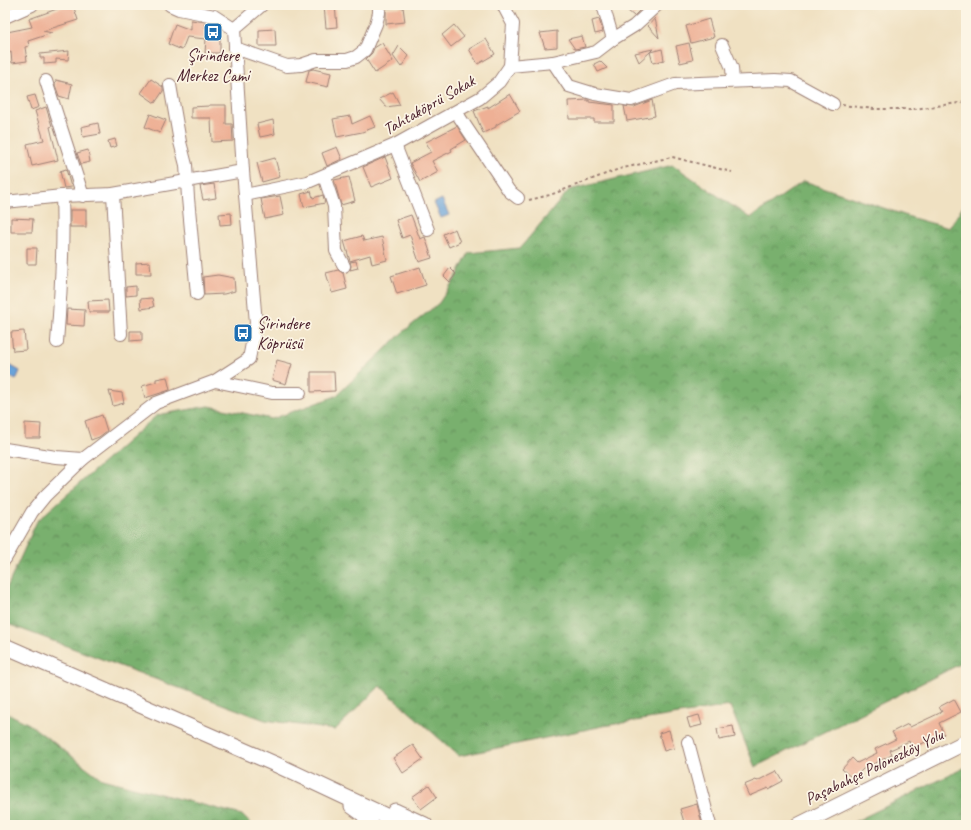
<svg xmlns="http://www.w3.org/2000/svg" width="971" height="830" viewBox="0 0 971 830" font-family="Caveat,sans-serif">
	<defs>
		<pattern id="forest-crowns" width="20" height="18" patternUnits="userSpaceOnUse"><rect width="20" height="18" fill="#79b06e"/><path d="M2 6a3 3 0 1 1 6 0M12 15a3 3 0 1 1 6 0" fill="none" stroke="#658f5b"/></pattern>
	</defs>
	<rect width="100%" height="100%" fill="#fcf5e5"/>
	<filter id="ink" filterUnits="userSpaceOnUse"><feTurbulence type="fractalNoise" baseFrequency=".025" numOctaves="2"/><feDisplacementMap in="SourceGraphic" scale="8" xChannelSelector="R" yChannelSelector="G"/><feConvolveMatrix kernelMatrix="1 2 1 2 8 2 1 2 1" color-interpolation-filters="sRGB"/></filter>
	<filter id="wash" filterUnits="userSpaceOnUse"><feTurbulence type="fractalNoise" baseFrequency=".012" numOctaves="4" result="noise"/><feDisplacementMap in="SourceGraphic" scale="16" xChannelSelector="R" yChannelSelector="G"/><feGaussianBlur stdDeviation="0.9" result="paint"/><feColorMatrix in="noise" values="0 0 0 0 0 0 0 0 0 0 0 0 0 0 0 0 0 1.4 0 .05"/><feComposite in="paint" operator="in"/></filter>
	<g filter="url(#wash)">
		<rect width="100%" height="100%" fill="#f0e1c2"/>
		<g fill="url(#forest-crowns)" stroke="#62684c">
			<polygon points="673,165 750,218 804,181 913,218 949,228 966,202 966,661 755,767 730,706 603,726 459,756 380,686 335,730 265,720 5,623 5,592 37,521 157,415 209,406 272,419 336,396 403,332 439,303 458,274 469,253 520,248 569,190"/>
			<polygon points="5,712 29,724 102,779 242,815 252,825 5,825"/>
			<polygon points="966,767 966,825 848,825"/>
		</g>
		<g fill="#69a3d9" stroke="#5a6182">
			<polygon points="442,199 449,215 441,218 434,203"/>
			<polygon points="6,363 20,371 16,380 5,374"/>
		</g>
		<g id="blocks">
			<g fill="#eeb095">
				<polygon points="68,5 73,5 78,20 43,31 52,33 28,41 29,46 25,47 27,61 12,63 11,52 5,54 5,39 9,38 7,32 32,27 29,19"/>
				<polygon points="324,5 335,5 337,27 326,28"/>
				<polygon points="632,5 636,5 641,9 634,16 628,11"/>
				<polygon points="403,7 405,22 386,24 386,8"/>
				<polygon points="655,18 659,38 648,26"/>
				<polygon points="599,19 603,32 595,34 592,21"/>
				<polygon points="709,19 714,37 691,43 686,26"/>
				<polygon points="191,20 206,22 205,28 220,29 220,53 205,53 206,39 187,37 182,50 168,44 175,24 191,30"/>
				<polygon points="454,25 464,37 451,47 442,35"/>
				<polygon points="275,29 276,46 259,46 259,30"/>
				<polygon points="557,31 557,47 545,48 540,33"/>
				<polygon points="582,36 585,47 575,49 568,39"/>
				<polygon points="486,39 495,54 478,64 469,49"/>
				<polygon points="382,43 393,61 375,73 366,59 372,53 374,48"/>
				<polygon points="689,43 693,60 680,63 676,46"/>
				<polygon points="399,46 409,56 401,67 393,56"/>
				<polygon points="653,49 650,52 662,49 664,60 653,63 650,52 639,62 635,53"/>
				<polygon points="69,51 68,60 56,59 56,63 44,64 44,58 40,58 40,54"/>
				<polygon points="600,61 607,68 598,72 594,64"/>
				<polygon points="313,69 331,73 328,87 306,82 309,70"/>
				<polygon points="151,79 163,87 163,91 155,103 141,93"/>
				<polygon points="56,80 72,84 69,99 59,96 55,85"/>
				<polygon points="393,92 400,105 386,107 379,99"/>
				<polygon points="510,94 520,111 496,125 496,127 483,133 474,111 488,106 488,108"/>
				<polygon points="35,95 39,107 31,110 27,97"/>
				<polygon points="589,100 589,102 614,105 614,122 594,122 594,119 569,119 568,101"/>
				<polygon points="652,100 655,116 627,121 624,106 634,107"/>
				<polygon points="209,105 226,105 226,124 232,124 233,141 212,142 211,118 191,118 191,107 209,106"/>
				<polygon points="46,107 52,126 50,127 58,160 32,166 27,144 44,140 35,111"/>
				<polygon points="150,114 166,120 160,133 145,127"/>
				<polygon points="350,116 352,124 370,116 375,127 362,132 337,137 333,119"/>
				<polygon points="273,120 275,134 260,137 257,124"/>
				<polygon points="98,123 100,134 83,137 81,127"/>
				<polygon points="457,126 466,140 451,149 452,151 432,161 438,172 420,182 410,163 431,152 426,142"/>
				<polygon points="115,139 117,146 110,148 108,141"/>
				<polygon points="337,147 342,159 327,166 322,153"/>
				<polygon points="88,150 90,162 81,164 77,153"/>
				<polygon points="385,157 393,178 371,187 363,167"/>
				<polygon points="275,158 280,177 262,182 257,163"/>
				<polygon points="66,169 71,187 64,188 60,171"/>
				<polygon points="349,177 355,201 341,205 334,180"/>
				<polygon points="214,184 216,198 203,200 200,186"/>
				<polygon points="311,191 313,198 323,195 325,203 304,207 301,194"/>
				<polygon points="280,196 284,215 265,219 261,199"/>
				<rect x="70" y="210" width="16" height="17"/>
				<polygon points="231,213 232,224 220,225 219,214"/>
				<polygon points="411,215 420,239 425,237 432,258 419,262 410,235 402,238 396,220"/>
				<polygon points="11,218 33,219 32,232 11,232"/>
				<polygon points="455,229 460,242 449,247 443,234"/>
				<polygon points="362,236 364,241 382,237 387,260 372,264 370,255 350,261 344,241"/>
				<polygon points="27,248 37,248 36,264 27,264"/>
				<polygon points="356,261 358,268 350,270 351,266 350,262"/>
				<polygon points="150,262 151,274 136,274 136,263"/>
				<polygon points="420,267 426,285 397,294 391,276"/>
				<polygon points="450,268 456,274 450,282 444,276"/>
				<polygon points="338,270 343,273 347,289 332,293 326,273"/>
				<polygon points="218,275 234,278 235,291 224,294 204,295 203,277"/>
				<polygon points="136,286 136,295 126,296 126,287"/>
				<polygon points="152,298 154,307 141,309 140,299"/>
				<polygon points="108,300 109,312 89,312 88,301"/>
				<polygon points="67,309 85,310 84,326 66,325"/>
				<polygon points="24,331 26,350 13,351 11,332"/>
				<polygon points="130,331 142,331 142,340 130,341"/>
				<polygon points="277,360 292,364 286,384 272,380"/>
				<polygon points="311,372 334,372 335,391 311,392"/>
				<polygon points="167,377 170,390 145,398 142,386 156,382 156,379"/>
				<polygon points="109,391 122,393 124,403 113,406"/>
				<polygon points="102,415 107,431 99,437 91,440 85,421"/>
				<polygon points="25,423 41,424 40,438 25,438"/>
				<polygon points="954,699 961,712 939,723 944,734 932,740 931,739 912,749 909,741 899,746 890,750 892,755 863,769 853,779 842,769 852,758 857,763 877,753 875,749 896,739 892,732 908,724 910,727 942,712 939,707"/>
				<polygon points="699,715 702,725 690,728 687,718"/>
				<polygon points="733,726 735,737 719,740 717,729"/>
				<polygon points="669,730 674,748 664,751 659,733"/>
				<polygon points="413,745 423,759 403,773 393,758"/>
				<polygon points="777,771 783,781 768,789 768,788 749,796 744,785 756,780 757,781"/>
				<polygon points="429,785 437,797 421,809 412,797"/>
				<polygon points="697,804 702,824 685,825 680,809"/>
			</g>
		</g>
	</g>
	<g filter="url(#ink)">
		<use href="#blocks" fill-opacity="0" stroke="#9d8076" stroke-width="1"/>
		<g fill="none" stroke-linecap="round" stroke-linejoin="round">
			<g stroke="#9d8076" stroke-width="14">
				<g id="minor">
					<polyline points="170,5 179,9 214,16 234,29"/>
					<polyline points="503,5 513,24 510,66"/>
					<polyline points="603,5 613,39"/>
					<polyline points="5,17 32,5"/>
					<polyline points="234,29 262,5"/>
					<polyline points="722,45 732,68 733,81"/>
					<polyline points="235,48 287,66 301,65 316,60 347,60 356,57 365,50 376,24 379,13 379,5"/>
					<polyline points="553,62 569,86 595,94 631,100 675,84 775,80 791,81 833,104"/>
					<polyline points="46,81 83,196"/>
					<polyline points="170,85 180,142 186,165 188,198 197,294"/>
					<polyline points="456,112 509,191 518,198"/>
					<polyline points="395,145 428,230"/>
					<polyline points="324,176 334,206 336,251 344,266"/>
					<polyline points="113,194 121,334"/>
					<polyline points="245,195 308,182 395,145 480,98 499,82 510,66 553,62 596,52 613,39 634,26 657,5"/>
					<polyline points="5,202 62,196 113,194 243,171"/>
					<path d="M57,342C61,293 64,245 62,196"/>
					<polyline points="215,381 272,393 300,393"/>
					<polyline points="5,449 56,457 83,459"/>
					<polyline points="5,559 32,512 45,496 83,459 156,403 215,381 249,359 256,323 243,171 234,29"/>
					<polyline points="688,742 710,825"/>
				</g>
			</g>
			<g stroke="#9d8076" stroke-width="17">
				<g id="major">
					<polyline points="5,646 275,764 405,825"/>
					<polyline points="352,806 363,814 372,825"/>
					<polyline points="395,811 425,825"/>
					<polyline points="799,825 966,742"/>
				</g>
			</g>
			<g stroke="#9d8076" stroke-width="2" stroke-dasharray="3 3" stroke-linecap="butt">
				<polyline points="965,102 966,90"/>
				<polyline points="842,105 874,109 914,109 966,102"/>
				<polyline points="529,200 550,195 619,169 672,157 732,172"/>
			</g>
			<use href="#minor" stroke="#fff" stroke-width="12"/>
			<use href="#major" stroke="#fff" stroke-width="15"/>
		</g>
	</g>
	<defs>
		<g id="bus-square" transform="scale(1)"><rect x="-9" y="-9" width="18" height="18" rx="4" fill="#1f6fb2" stroke="#fcf5e5"/><path d="M-5-6H5V4H4V6H2V4H-2V6H-4V4H-5ZM-3.5-4V0h7V-4ZM-3.5 1.2v1.5H-2V1.2ZM2 1.2v1.5H3.5V1.2Z" fill="#fff"/></g>
	</defs>
	<g fill-rule="evenodd">
		<use href="#bus-square" x="213" y="32"/>
		<use href="#bus-square" x="243" y="333"/>
	</g>
	<g text-anchor="middle" dominant-baseline="central" stroke-width="3.5" stroke-linejoin="round" paint-order="stroke">
		<g font-size="17" fill="#4a1f2b" stroke="#fcf5e5">
			<text x="213" y="55">Şirindere<tspan x="213" dy="20">Merkez Cami</tspan></text>
			<text x="257" y="323" text-anchor="start">Şirindere<tspan x="257" dy="20">Köprüsü</tspan></text>
		</g>
		<g font-size="17" fill="#4a1f2b" stroke="#fcf5e5">
			<text transform="translate(429 105) rotate(-30)">Tahtaköprü Sokak</text>
			<text transform="translate(874 767) rotate(-26)">Paşabahçe Polonezköy Yolu</text>
		</g>
	</g>
	<rect width="971" height="830" fill="none" stroke="#fcf5e5" stroke-width="20"/>
</svg>
